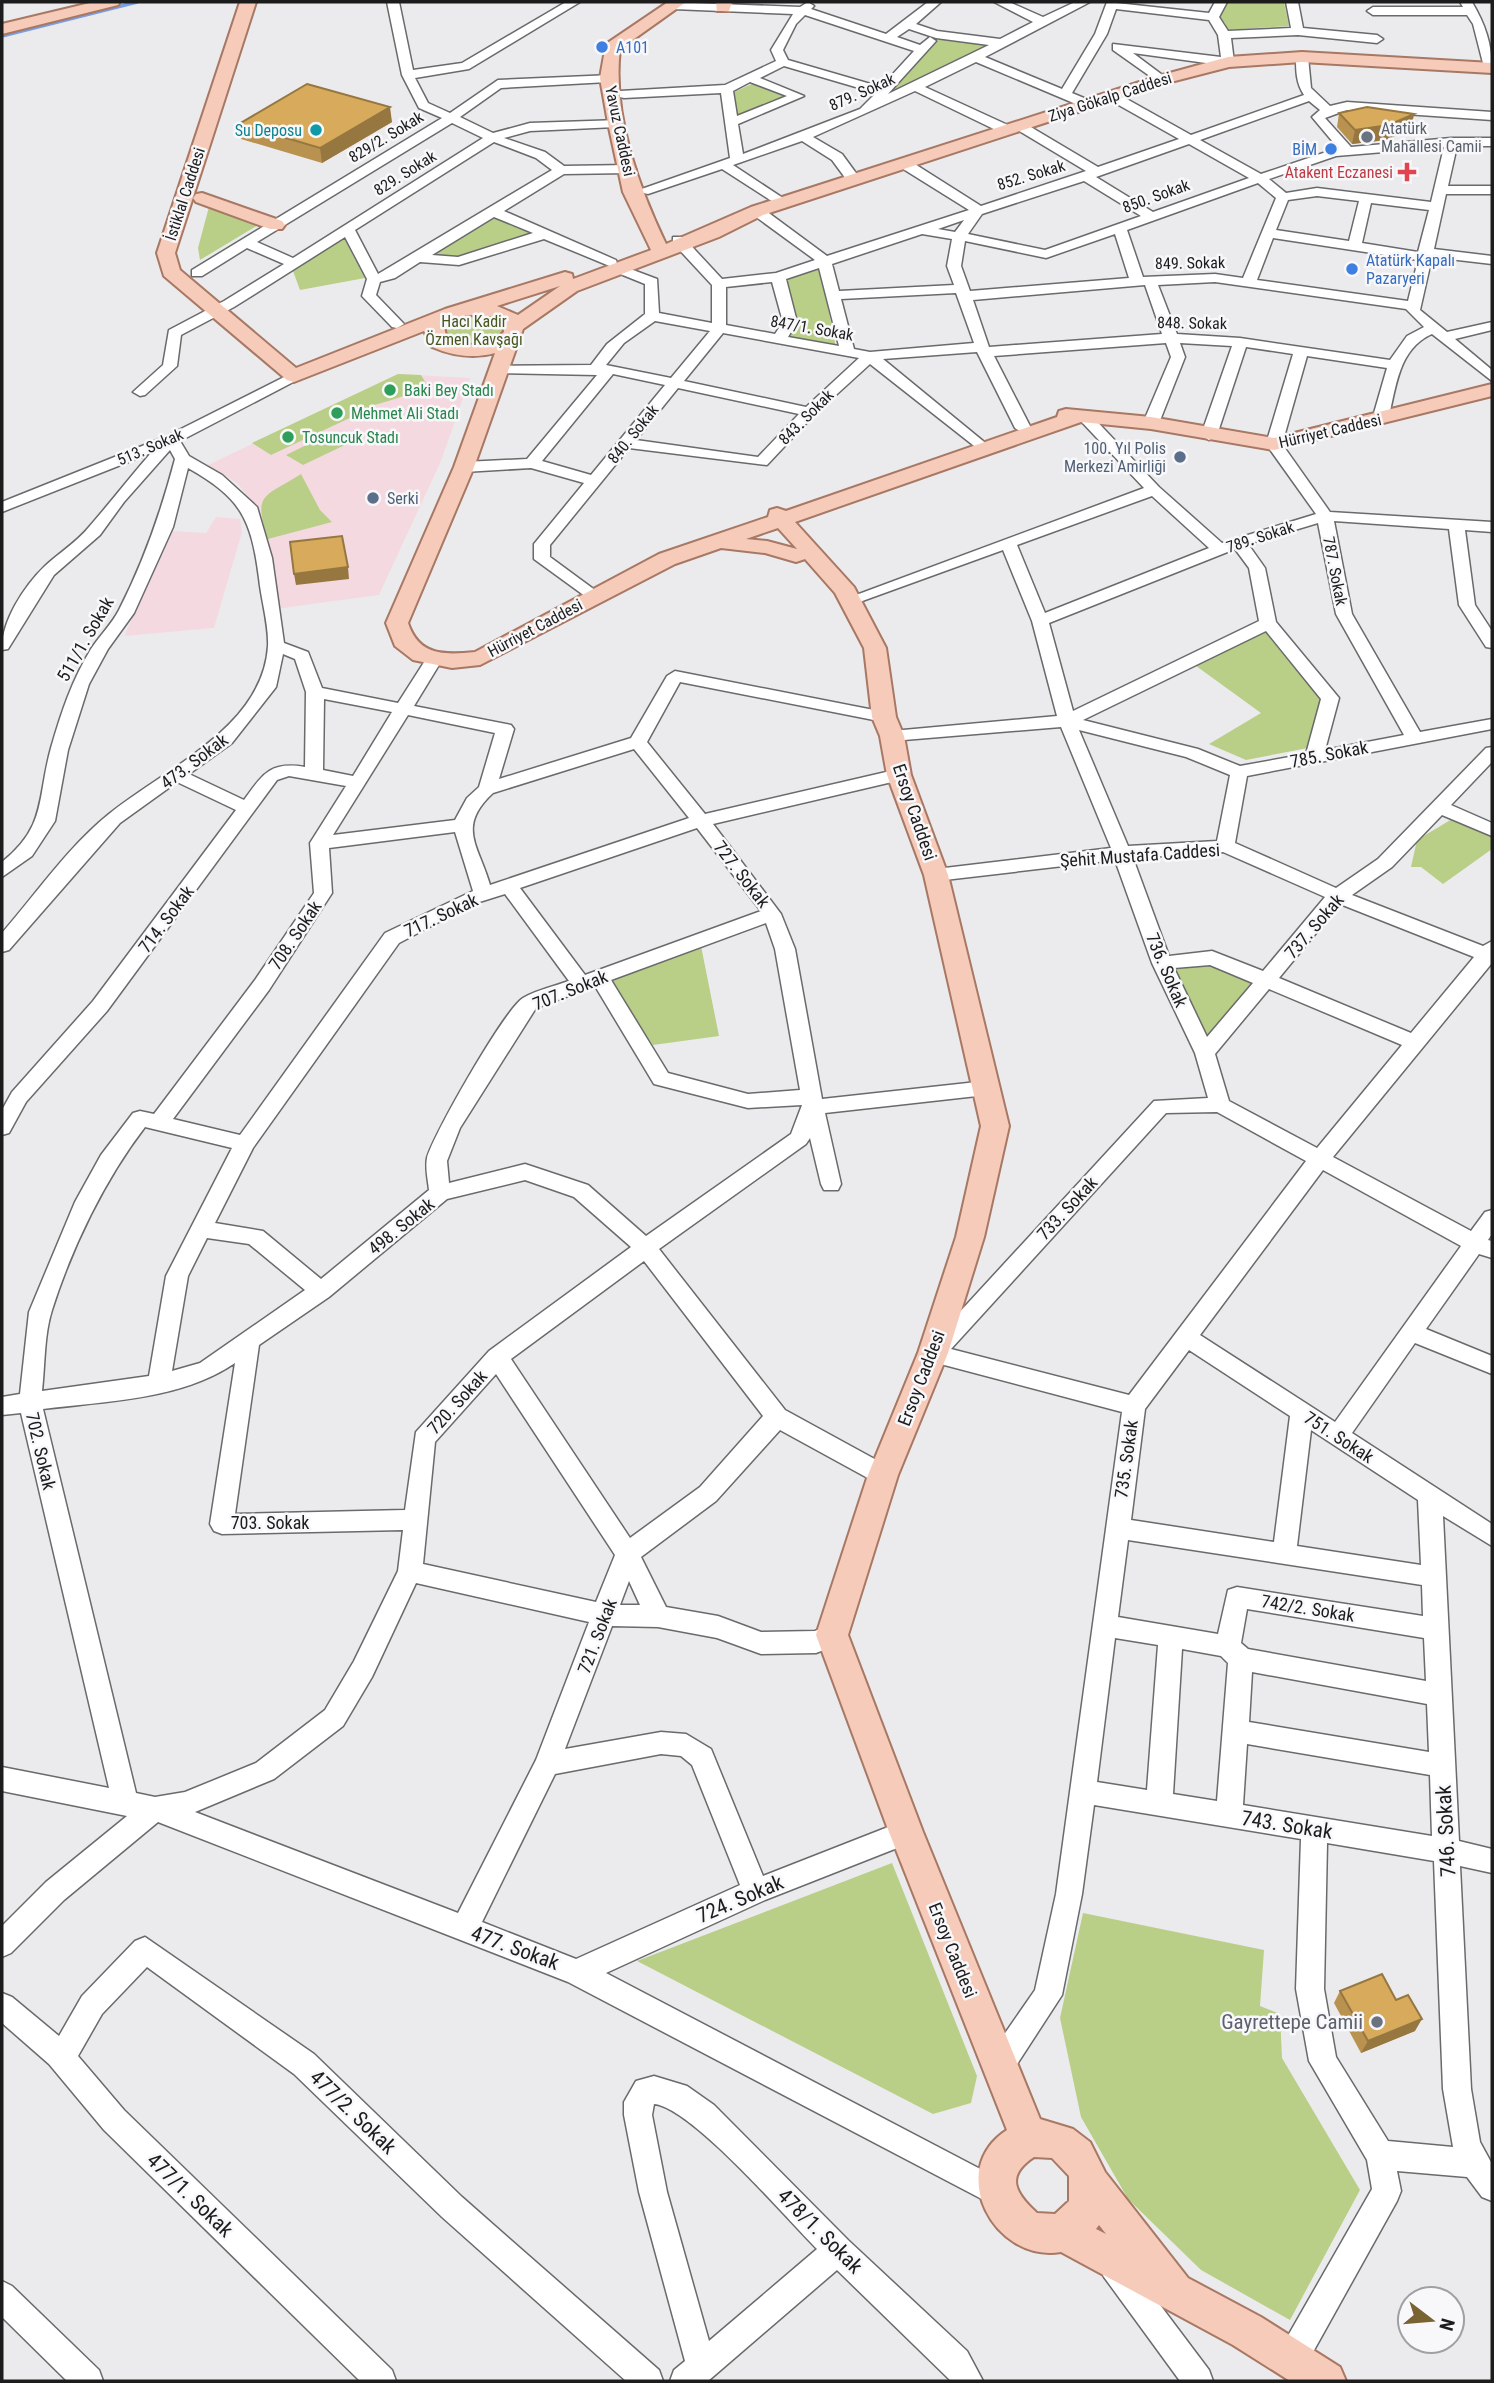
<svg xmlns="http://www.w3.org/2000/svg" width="1494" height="2383" viewBox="0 0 1494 2383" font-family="'Roboto Condensed',sans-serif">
	<rect width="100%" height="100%" fill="#ebebed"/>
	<g fill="#f4dae0">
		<polygon points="398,374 470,378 441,461 379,595 275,609 271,560 258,509 237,483 208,465"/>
		<polygon points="216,517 240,519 242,532 214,628 124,636 173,531 206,533"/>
	</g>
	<g fill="#b9cf87">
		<polygon points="1228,2 1284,2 1289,26 1227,30 1225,23 1216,17 1220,5"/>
		<polygon points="939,39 991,46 879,100 883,91"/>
		<polygon points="754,83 790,97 738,116 732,93"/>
		<polygon points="210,203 263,222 200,260 198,248"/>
		<polygon points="493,211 545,234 475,257 418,258"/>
		<polygon points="344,238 365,278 300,290 293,271"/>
		<polygon points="820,266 836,348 783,338 783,277"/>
		<polygon points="468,309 512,320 499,345 448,348 437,322"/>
		<path d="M398,374L421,375L430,390C409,392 391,402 369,406L371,408L271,455L252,443Z"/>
		<polygon points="331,433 347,444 303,465 286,455"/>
		<path d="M301,474L320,510L332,522L268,539C253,493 263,498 301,474Z"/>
		<polygon points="1267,626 1325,696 1313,747 1246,760 1209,744 1261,713 1192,663"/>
		<polygon points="1457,816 1492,833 1492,849 1443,884 1421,867 1411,867 1417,840"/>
		<polygon points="701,946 719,1036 653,1045 608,980"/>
		<polygon points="1212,962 1261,981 1207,1043 1168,965"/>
		<polygon points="892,1863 977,2076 971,2103 933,2114 637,1961"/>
		<polygon points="1083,1913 1264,1950 1260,2006 1280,2014 1282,2058 1360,2190 1290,2320 1201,2270 1128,2199 1081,2117 1060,2018"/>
	</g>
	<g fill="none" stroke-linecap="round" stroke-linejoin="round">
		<polyline stroke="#789fe3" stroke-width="3.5" points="2,36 137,2"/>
		<g stroke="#696a6c" stroke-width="3">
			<g id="minor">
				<path d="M387,2H399L413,70L462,63L566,2H580L469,69L415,78L428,103L450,113L498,80L612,75L614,78L608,82L501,88L460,117L493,133L530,123L620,120L622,123L616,127L530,131L504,138L545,152L564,166L629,165L636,169L629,173L564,174L504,211L616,260L617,264L657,279L659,313L712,323V285L673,243V237H683L722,279L776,273L815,260L752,214V208H762L827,256L969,210L900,167V161H910L981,206L1086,171L1016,129V123H1024L1098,167L1179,139L1108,99V93H1116L1191,135L1304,95C1296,83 1296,71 1296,57L1302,53L1308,57L1311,88L1330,106L1347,102L1492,112V120L1347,110L1325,118L1351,147L1451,138H1492V146H1457L1448,186H1492V194H1446L1434,249L1492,256V264L1432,257L1420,310L1447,332L1492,322V330L1455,339L1492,370V381L1432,334C1398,349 1396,388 1388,420L1380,425L1372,420L1387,368L1307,356L1282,444L1330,512L1492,522V532L1465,530L1475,605L1492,631V648L1486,647L1459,605L1449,529L1334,521L1352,614L1420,732L1492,719V729L1247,776L1235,843L1336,888L1378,859L1486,748L1492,747V762L1451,805L1492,823V836L1442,815L1392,867L1352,895L1483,946L1492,941V963L1333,1157L1471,1231L1485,1212L1492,1210V1234L1488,1240L1492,1241V1258L1479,1254L1426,1329L1492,1356V1374L1415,1343L1352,1433L1492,1524V1546L1443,1516L1459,1841L1492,1849V1873L1460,1866L1471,2089L1480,2142L1492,2164V2201L1482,2197L1467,2177L1397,2171L1401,2191L1397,2201L1303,2370L1292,2374L1281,2370L1277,2359L1281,2348L1372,2189L1367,2160L1309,2061L1296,1989L1301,1839L1094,1805L1082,1894L1062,1995L1010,2075L1000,2079L990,2075L986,2065L990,2055L1035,1990L1056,1894L1122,1412L933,1362L925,1359L922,1353L1154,1101L1208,1098L1195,1053L1152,963L1115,860L936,881L927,875L936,869L1111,848L1061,727L892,741L883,736L892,731L1057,716L1032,621L1003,550L854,604H842L840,601L1144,488L1078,418L1076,415L1083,411L1088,412L1159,487L1222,543L1316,514L1266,444L1293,354L1246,347L1217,435L1209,440L1201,435L1232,346L1180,343L1185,357L1159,423L1151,428L1143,423L1171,357L1166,343L994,356L1031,428L1023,433L1015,428L977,352L883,359L983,441L986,444L978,449L870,364L814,415L767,465L629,448L550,545V557L603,596L595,601L589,599L534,559V544L584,483L531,468L464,472L456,467L464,462L527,459L597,375L498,373L491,369L493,366L591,365L607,344L645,314V284L613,271L612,267L544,239L459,265L420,262L395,278L380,282L376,295L404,324L397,328L392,327L362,296L367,279L345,237L234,307L181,335L177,366L145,395L140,396L133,392L163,365L169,330L224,301L284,264L247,248L202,276H192V270L442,118L419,108L402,75ZM1309,101L1320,110L1312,117L1338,148L1261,174L1200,140ZM452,123L483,138L293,258L257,242ZM494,142L536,158L552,170L378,274L355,230ZM1189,144L1249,178L1153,212L1096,177ZM1444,147L1431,202L1317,188L1286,193L1269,179L1336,156ZM1084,181L1141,216L1045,250L968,234L982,214ZM1258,183L1276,198L1243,278L1215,274L1143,277L1127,230ZM1317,196L1359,201L1349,241L1276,230L1288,200ZM1371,203L1429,210L1418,252L1362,243ZM494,217L533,233L458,257L432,255ZM964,220L955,232L938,229ZM922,234L952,239L947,266L954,285L839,291L832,264ZM1115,234L1129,278L970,291L961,266L965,241L1046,258ZM1273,238L1418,260L1408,301L1257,280ZM819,268L839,346L788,337L797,322L786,279ZM772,282L783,322L775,334L726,325V287ZM1215,282L1406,309L1424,327L1407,336L1390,360L1240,338L1177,334L1158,285ZM1145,285L1162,334L989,347L973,300ZM956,293L974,343L870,352L854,349L841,299ZM655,321L710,331L671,378L606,365L624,343ZM723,333L859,358L806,407L684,381ZM613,374L665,385L591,475L542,461ZM678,388L799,414L758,457L636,440ZM1152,496L1209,548L1045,613L1017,545ZM1318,523L1336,614L1404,735L1325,750L1339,698L1276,622L1265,568L1248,544ZM1235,549L1249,568L1259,621L1073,711L1049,623ZM1266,631L1321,699L1306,754L1240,766L1198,749L1083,720ZM1079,730L1186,757L1230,775L1217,841L1128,846ZM1223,852L1325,897L1263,971L1212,951L1169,956L1133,858ZM1340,904L1474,957L1411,1033L1279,978ZM1210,965L1253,983L1207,1037L1174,968ZM1269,989L1402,1045L1317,1148L1229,1101L1215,1054ZM1217,1112L1306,1161L1129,1395L951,1349L1166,1113ZM1323,1170L1461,1246L1335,1422L1200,1335ZM1189,1350L1290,1416L1274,1542L1131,1520L1145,1409ZM1311,1430L1418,1500L1421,1565L1297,1546ZM1128,1540L1422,1585L1423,1616L1237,1587L1228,1590L1218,1634L1118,1617ZM1247,1609L1424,1638L1426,1681L1248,1649L1241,1643ZM1115,1638L1158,1645L1147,1790L1097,1782ZM1182,1649L1221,1656L1228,1663L1217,1801L1173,1794ZM1252,1672L1427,1704L1429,1752L1249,1722ZM1247,1744L1430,1775L1432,1836L1243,1805ZM1327,1843L1434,1861L1443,2089L1453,2147L1388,2141L1336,2057L1324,1989Z"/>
				<path d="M669,2L800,7L808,2L814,6L811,9L886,34L928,2H941L916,24L937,31L1000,39L1033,22L994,2H1009L1043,17L1075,2H1090L985,57L1062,89L1095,34L1107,2L1209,13L1215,2H1227L1219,17L1228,31L1291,28L1286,2H1298L1303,28L1377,35L1383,39L1377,43L1298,35L1231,38L1234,62L1228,66L1133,53L1165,77V83L1161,84L1113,50V44L1221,57L1218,35L1209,20L1116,9L1107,34L1072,93L1091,101V107H1083L976,62L925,87L1012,127V133H1002L915,91L813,137L842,154L861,180L859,183H849L832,160L802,141L733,165L786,200L788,203L781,207L722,169L648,194L636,191L730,158L721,93L624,98L620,97V91L725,85L776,61L771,50L793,14L673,9L667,5ZM805,15L914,51L881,87L788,60L783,50L796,24ZM909,29L936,38L989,45L888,94L936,41L930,37L920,45L897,37ZM784,66L876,93L860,109L743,154L738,124L804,96L760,78ZM750,82L787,96L737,116L733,91Z"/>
				<path d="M1460,2H1472C1485,24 1492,44 1492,70L1484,67L1473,24L1467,15H1373L1367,11L1373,7H1463Z"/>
				<path d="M294,372L301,376L299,379L180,441L189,456L222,475L257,507L272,558L284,643L308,652L322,688L398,703L428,656H440L442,660L414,706L511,725L514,729L499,779L631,738L667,676L675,671L884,712L893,717L884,722L680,682L647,742L705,814L899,769L905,771L908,775L905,779L713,824L781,914L795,949L822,1099L986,1081L993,1083L996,1088L993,1093L986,1095L825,1113L841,1184L838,1190H824L821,1184L810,1138L806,1144L659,1249L785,1410L891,1468L895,1475L891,1482L883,1485L875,1482L780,1430L716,1501L641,1557L666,1607L718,1616L761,1632L815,1631L832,1624L841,1627L844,1635L841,1643L816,1653L761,1654L717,1638L658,1627L612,1626L565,1749L661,1732L686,1734L711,1749L763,1876L906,1820L915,1823L919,1832L915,1841L765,1900L606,1973L1007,2183L1011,2193L1007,2203L997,2207L568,1982L158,1822L64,1900L11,1953L2,1957V1926L46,1882L127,1816L2,1791V1767L109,1788L21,1413L2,1415V1397L20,1394L29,1312L75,1202L101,1155L133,1113L140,1111L154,1114L255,980L314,893L310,843L346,786L289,776L277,780L107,1011L26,1102L9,1133L2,1135V1110L12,1092L93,1001L236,810L177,782L120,823L9,950L2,952V933C36,894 68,847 109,814C164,769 263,728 268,646C269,625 261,599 259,578C251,518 241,498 188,468L173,527L134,613L108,649L89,684L68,750L55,821L32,856L2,877V862C47,826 37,798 51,748C61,713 72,680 91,649C100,635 112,624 119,610C144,561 161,512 175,459L170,450L124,502L100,535L54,575L8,649L2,650C1,622 24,586 45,566C59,553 77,542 89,527C110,503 130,477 151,453L2,512V502L167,436ZM283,654L295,659L306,692L305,767C270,761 263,774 244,800L189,774L232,743L276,687ZM324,699L392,712L353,776L323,770ZM408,715L495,733L479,787L467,798L455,820L333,835ZM634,749L689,818L490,885C479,846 456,827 493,793ZM697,828L761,911L585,975L520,888ZM455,832L473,891L385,933L240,1135L173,1119L269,990L332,893L329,848ZM505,894L569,981C555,986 536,990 523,998C505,1009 433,1135 427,1158C425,1168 428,1180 429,1190L321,1279L263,1231L215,1223L253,1148L399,943L473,904ZM766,923L775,949L800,1090L748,1094L668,1073L611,980ZM595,986L654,1084L748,1108L802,1105L791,1134L646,1236L588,1185L525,1164L449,1183L447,1161L460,1128L536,1008ZM145,1127L232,1148L166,1276L149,1376L42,1391C45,1365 44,1335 52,1310C72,1247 105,1179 145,1127ZM525,1180L574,1197L631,1247L489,1351L416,1432L405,1510L235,1514L259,1345L329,1297L447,1199ZM207,1238L249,1244L305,1290L200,1363L172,1371L188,1276ZM644,1261L763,1416L700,1487L630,1538L511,1359ZM235,1363L210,1524L214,1531L222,1534L403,1530L398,1571L354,1661L325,1710L256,1763L185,1792L155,1797L136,1793L43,1409C106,1401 181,1400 235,1363ZM496,1374L615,1555L596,1602L423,1564L435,1442ZM629,1581L640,1605H620ZM416,1583L589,1622L536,1760L458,1913L195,1812L274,1779L343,1726L372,1677ZM661,1754L681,1756L692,1765L740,1885L576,1959L482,1922L555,1774Z"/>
				<polygon points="145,1937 314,2054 462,2197 659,2370 663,2381 626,2381 442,2217 294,2074 147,1967 102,2014 78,2056 124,2110 392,2370 396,2381 360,2381 104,2130 49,2064 2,2023 2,1993 12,1997 59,2036 82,1996 135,1941"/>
				<path d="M654,2076L687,2086L714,2105L848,2240L967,2351L983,2381H951L837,2270L708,2381H670L674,2370L685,2361L639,2192L624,2115V2102L636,2081ZM654,2104C691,2107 787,2219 817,2249L709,2341L667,2192L652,2115Z"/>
				<polygon points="1114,2252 1124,2257 1209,2370 1213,2381 1180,2381 1104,2277 1099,2267 1104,2257"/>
				<polygon points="2,2281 12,2286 99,2370 103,2381 67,2381 2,2317"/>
			</g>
		</g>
		<g stroke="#a77864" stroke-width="4">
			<g id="major">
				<polygon points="94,2 120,2 118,5 2,34 2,24"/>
				<path d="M240,2H256L175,253L180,270L296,368L445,309L565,272L572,274L573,279L651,250L623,192L608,123L600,78L606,44L668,2H686L620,49C612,113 639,188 666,244L751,207L1155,77L1228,57L1302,52L1492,63V73L1302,62L1229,67L1167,83L763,215L719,237L577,291L523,329L474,467L408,623C419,656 444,655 475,652L659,554L768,517L770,510L777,508L786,511L1057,417L1059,411L1066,409L1151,417L1274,438L1492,384V396L1274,450L1151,429L1081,422L795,522L854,587L886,648L896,717L904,736L911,775L948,875L1009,1126L984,1237L948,1353L898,1475L848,1635L923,1832L1040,2119L1073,2129L1090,2142L1105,2172L1188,2278L1261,2317L1340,2367L1346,2381H1290L1233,2345L1061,2252C994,2263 945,2170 1007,2130L889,1832L816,1635L868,1475L918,1353L956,1237L981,1126L924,875L887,775L880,736L872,717L864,648L835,593L805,559L796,562L765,553L721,548L675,564L480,665L452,668L413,660L395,646L386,623L454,467L495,353C473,359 453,356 432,347L424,331L294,382L287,380L164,276L157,253ZM560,286L518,315L497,306ZM468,315L490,316L503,323L504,332C488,347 467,348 447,339L444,327L454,319ZM778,528L797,549L767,541L746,539ZM1034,2157L1052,2158L1069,2176V2201L1055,2214L1037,2213C1015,2193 1005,2176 1034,2157ZM1099,2225L1106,2234L1096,2229Z"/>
				<polygon points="716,2 732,2 729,11 717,11"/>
				<polygon points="202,193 282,221 285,225 282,229 270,229 196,202 193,198 196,194"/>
			</g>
		</g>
		<use href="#minor" fill="#fff" fill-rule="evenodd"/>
		<use href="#major" fill="#f7cbb9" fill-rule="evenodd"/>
	</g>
	<g fill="#b9924f">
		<polygon points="1339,113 1414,114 1411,129 1386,140 1352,144 1337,127"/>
		<polygon points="392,122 322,163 241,139 239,124"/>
		<polygon points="1340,1991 1415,2031 1361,2053 1334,2003"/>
	</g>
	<g fill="#967740">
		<polygon points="390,107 392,122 322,163 320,148"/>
		<polygon points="1414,114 1411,129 1386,140 1352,144 1355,130"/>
		<polygon points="348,567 349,579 296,585 294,574"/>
		<polygon points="1422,2019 1415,2031 1361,2053 1368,2041"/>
	</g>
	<g fill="#d7aa5c" stroke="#967740" stroke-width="2">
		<polygon points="307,84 390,107 320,148 239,124"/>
		<polygon points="1367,107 1414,114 1389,125 1355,130 1339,113"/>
		<polygon points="342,536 348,567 294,574 290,542"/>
		<polygon points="1382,1974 1396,2000 1408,1995 1422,2019 1368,2041 1340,1991"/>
	</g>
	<g fill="#3f7fe0" stroke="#f8f8fb" stroke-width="2.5">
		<circle cx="602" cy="47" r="7"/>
		<circle cx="1331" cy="149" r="7"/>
		<circle cx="1352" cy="269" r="7"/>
	</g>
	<circle fill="#0f9aa8" stroke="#f8f8fb" stroke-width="2.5" cx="316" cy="130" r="7"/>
	<g fill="#6b7280" stroke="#f8f8fb" stroke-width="2.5">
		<circle cx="1367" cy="137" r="7"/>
		<circle cx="1377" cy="2022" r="7"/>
	</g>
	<path fill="#e0444e" stroke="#f8f8fb" stroke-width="2.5" d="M1403.5 161.5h7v7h7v7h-7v7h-7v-7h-7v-7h7z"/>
	<g fill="#2e9e5b" stroke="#f8f8fb" stroke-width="2.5">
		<circle cx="390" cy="390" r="7"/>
		<circle cx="337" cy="413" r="7"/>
		<circle cx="288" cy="437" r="7"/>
	</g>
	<g fill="#5c6f8a" stroke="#f8f8fb" stroke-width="2.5">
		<circle cx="1180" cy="457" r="7"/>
		<circle cx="373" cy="498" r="7"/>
	</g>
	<g text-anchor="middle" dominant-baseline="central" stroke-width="5" stroke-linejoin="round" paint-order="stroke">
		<g font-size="16" fill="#366cbe" stroke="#f8f8fb" text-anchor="start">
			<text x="616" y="47">A101</text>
			<text x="1317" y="149" text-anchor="end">BİM</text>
			<text x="1366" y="260">Atatürk Kapalı<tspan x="1366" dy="18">Pazaryeri</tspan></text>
		</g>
		<g font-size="16" fill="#1c1c1d" stroke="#f8f8fb">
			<text transform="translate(862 92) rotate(-24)">879. Sokak</text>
			<text transform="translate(1110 97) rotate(-18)">Ziya Gökalp Caddesi</text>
			<text transform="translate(620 131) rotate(78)">Yavuz Caddesi</text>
			<text transform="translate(386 137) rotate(-31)">829/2. Sokak</text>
			<text transform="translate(405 173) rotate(-32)">829. Sokak</text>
			<text transform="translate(1031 175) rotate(-17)">852. Sokak</text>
			<text transform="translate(185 194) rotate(-72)">İstiklal Caddesi</text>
			<text transform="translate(1156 196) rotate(-20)">850. Sokak</text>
			<text transform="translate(1190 263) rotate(-1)">849. Sokak</text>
			<text transform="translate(1192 323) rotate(1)">848. Sokak</text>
			<text transform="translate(812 328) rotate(10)">847/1. Sokak</text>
			<text transform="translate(806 417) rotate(-45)">843. Sokak</text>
			<text transform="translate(1330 431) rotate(-13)">Hürriyet Caddesi</text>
			<text transform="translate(633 434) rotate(-51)">840. Sokak</text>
			<text transform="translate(150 447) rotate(-23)">513. Sokak</text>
			<text transform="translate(1260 537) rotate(-18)">789. Sokak</text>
			<text transform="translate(1335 571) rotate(79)">787. Sokak</text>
			<text transform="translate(535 628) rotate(-28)">Hürriyet Caddesi</text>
		</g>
		<g font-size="16" fill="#5b616d" stroke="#f8f8fb" text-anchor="start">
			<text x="1381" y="128">Atatürk<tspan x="1381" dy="18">Mahallesi Camii</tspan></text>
		</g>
		<g font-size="16" fill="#0d838f" stroke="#f8f8fb" text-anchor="end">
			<text x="302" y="130">Su Deposu</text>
		</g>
		<g font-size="16" fill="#be3a42" stroke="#f8f8fb" text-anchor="end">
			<text x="1393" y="172">Atakent Eczanesi</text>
		</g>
		<g font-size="16" fill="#47561d" stroke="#f8f8fb">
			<text x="474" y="321">Hacı Kadir<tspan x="474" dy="18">Özmen Kavşağı</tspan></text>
		</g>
		<g font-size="16" fill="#27864d" stroke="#f8f8fb" text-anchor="start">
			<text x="404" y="390">Baki Bey Stadı</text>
			<text x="351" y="413">Mehmet Ali Stadı</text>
			<text x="302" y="437">Tosuncuk Stadı</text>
		</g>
		<g font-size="16" fill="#4e5e75" stroke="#f8f8fb" text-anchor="end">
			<text x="1166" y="448">100. Yıl Polis<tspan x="1166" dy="18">Merkezi Amirliği</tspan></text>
			<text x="387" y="498" text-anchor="start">Serki</text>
		</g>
		<g font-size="18" fill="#1c1c1d" stroke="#f8f8fb">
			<text transform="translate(85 639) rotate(-60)">511/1. Sokak</text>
			<text transform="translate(1329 754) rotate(-11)">785. Sokak</text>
			<text transform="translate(194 761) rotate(-37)">473. Sokak</text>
			<text transform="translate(915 812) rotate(71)">Ersoy Caddesi</text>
			<text transform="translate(1140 855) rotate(-4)">Şehit Mustafa Caddesi</text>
			<text transform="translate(742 874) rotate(52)">727. Sokak</text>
			<text transform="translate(441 915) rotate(-25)">717. Sokak</text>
			<text transform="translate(166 919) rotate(-53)">714. Sokak</text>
			<text transform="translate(1314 926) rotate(-49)">737. Sokak</text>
			<text transform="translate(295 935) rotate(-56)">708. Sokak</text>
			<text transform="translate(1167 970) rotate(67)">736. Sokak</text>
			<text transform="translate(570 990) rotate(-22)">707. Sokak</text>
			<text transform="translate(1067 1208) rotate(-47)">733. Sokak</text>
			<text transform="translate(401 1226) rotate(-39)">498. Sokak</text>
			<text transform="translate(921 1378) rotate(-69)">Ersoy Caddesi</text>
			<text transform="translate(457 1402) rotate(-48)">720. Sokak</text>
			<text transform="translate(1339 1437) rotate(33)">751. Sokak</text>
			<text transform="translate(41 1451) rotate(77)">702. Sokak</text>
			<text transform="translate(1126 1459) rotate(-82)">735. Sokak</text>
			<text x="270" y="1522">703. Sokak</text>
			<text transform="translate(1308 1608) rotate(9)">742/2. Sokak</text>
			<text transform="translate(597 1636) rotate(-69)">721. Sokak</text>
			<text transform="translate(953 1950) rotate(68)">Ersoy Caddesi</text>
		</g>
		<g font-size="21" fill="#1c1c1d" stroke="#f8f8fb">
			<text transform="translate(1287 1825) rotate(9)">743. Sokak</text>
			<text transform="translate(1446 1831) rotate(-93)">746. Sokak</text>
			<text transform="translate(740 1899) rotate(-23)">724. Sokak</text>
			<text transform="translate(515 1948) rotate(20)">477. Sokak</text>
			<text transform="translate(353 2112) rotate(44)">477/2. Sokak</text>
			<text transform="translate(190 2195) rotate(44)">477/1. Sokak</text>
			<text transform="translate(820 2231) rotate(45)">478/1. Sokak</text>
		</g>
		<g font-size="21" fill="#5b616d" stroke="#f8f8fb" text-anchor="end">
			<text x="1363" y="2022">Gayrettepe Camii</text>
		</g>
	</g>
	<rect width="1494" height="2383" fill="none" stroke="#1c1c1d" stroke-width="7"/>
	<g transform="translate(1431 2320) rotate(106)"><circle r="33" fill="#f8f8fb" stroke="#a0a0a2" stroke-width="2"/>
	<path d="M0-5L12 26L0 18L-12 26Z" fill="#796333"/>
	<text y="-10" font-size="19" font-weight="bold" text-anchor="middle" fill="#1c1c1d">N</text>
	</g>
</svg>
